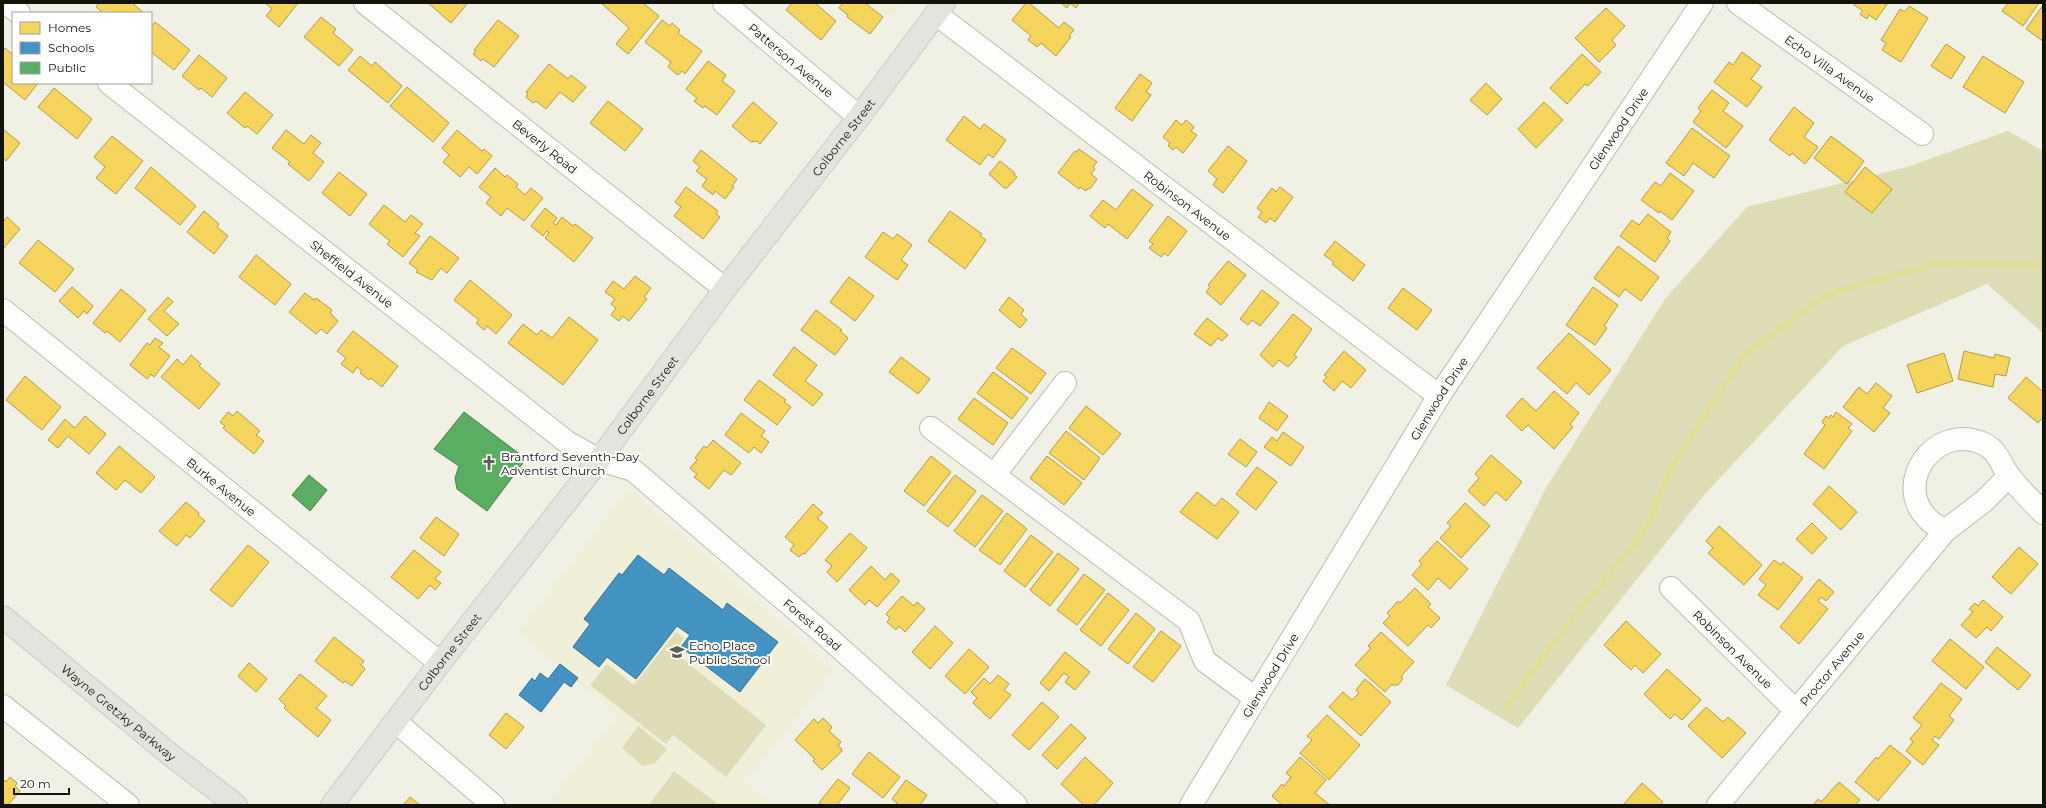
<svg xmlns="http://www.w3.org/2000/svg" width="2046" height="808" viewBox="0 0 2046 808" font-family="Montserrat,sans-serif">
	<rect width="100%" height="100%" fill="#f0f0e4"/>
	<g fill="#f0f0d9">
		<polygon points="867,3 901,3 889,19"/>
		<polygon points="633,491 834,671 746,782 770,805 553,805 549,802 619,715 518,633 624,494"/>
	</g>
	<g fill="#dddcb4">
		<polygon points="2008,131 2043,151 2043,333 1987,284 1843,346 1705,494 1518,728 1446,685 1546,488 1665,299 1747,207 1907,167"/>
		<polygon points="676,632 684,638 674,652 766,725 726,777 673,735 666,744 590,685 607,664 634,685"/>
		<polygon points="638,726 667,749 655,763 643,766 622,748"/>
		<polygon points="674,771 719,805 649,805"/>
	</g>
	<g fill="#f6d55c" stroke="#b29b43">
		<polygon points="99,3 132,3 144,13 103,13 96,7"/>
		<polygon points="265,3 298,3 279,27 266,16 272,9"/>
		<polygon points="428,3 466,3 467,4 451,23"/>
		<polygon points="601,3 643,3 659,16 628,54 616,44 629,28"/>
		<polygon points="792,3 815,3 836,21 821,40 786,10"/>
		<polygon points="843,3 865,3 883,17 870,34 847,17 848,15 839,8"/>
		<polygon points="1026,3 1029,3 1059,28 1064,22 1074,30 1069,36 1071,37 1056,56 1041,43 1037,47 1028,40 1031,36 1012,20"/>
		<polygon points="1061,3 1079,3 1076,8 1070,3 1067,8"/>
		<polygon points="1855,3 1888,3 1876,20 1869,15 1867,19 1860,14 1863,11 1854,5"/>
		<polygon points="2008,3 2039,3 2023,26 2002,11"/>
		<polygon points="2043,5 2043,41 2026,29"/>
		<polygon points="1909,6 1928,18 1901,62 1882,50 1886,43 1881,40 1900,9 1905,12"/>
		<polygon points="1606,8 1625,26 1612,40 1616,45 1599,62 1575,38"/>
		<polygon points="321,17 336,29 333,33 353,50 339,66 304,37"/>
		<polygon points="498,20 519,36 494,67 483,59 481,61 473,54 476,51 474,50"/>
		<polygon points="662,20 670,26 672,23 680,30 678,33 702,51 685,74 682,71 678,75 668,67 671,62 645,42"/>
		<polygon points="155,22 190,50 174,70 151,52 151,27"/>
		<polygon points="1946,44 1965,57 1951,79 1931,66"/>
		<polygon points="5,48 13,55 13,83 38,83 25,100 3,82 3,51"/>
		<polygon points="1742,52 1761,66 1751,79 1762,87 1747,107 1714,82 1729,62 1733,65"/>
		<polygon points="1582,54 1601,72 1588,86 1585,84 1567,104 1550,88"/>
		<polygon points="199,55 227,78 212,97 201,88 199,90 182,76"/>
		<polygon points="360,56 372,66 375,62 402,86 388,103 348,70"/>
		<polygon points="1983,56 2024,82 2005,113 1963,87"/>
		<polygon points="708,61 726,75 722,81 735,91 717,115 705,106 703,108 694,101 697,98 686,89"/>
		<polygon points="549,64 568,79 571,75 586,87 573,102 560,92 546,109 536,101 533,103 526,97 528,93 526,92"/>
		<polygon points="1140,74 1152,83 1146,92 1151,95 1132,121 1115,108"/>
		<polygon points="1486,83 1502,99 1487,115 1470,100"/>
		<polygon points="407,87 449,123 433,142 390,106"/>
		<polygon points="54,88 92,119 77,139 38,107"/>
		<polygon points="1712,90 1729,103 1723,111 1743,126 1726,148 1693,122 1701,111 1698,108"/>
		<polygon points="245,92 273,115 257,134 247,126 245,128 227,113"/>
		<polygon points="608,101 643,129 625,151 590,123"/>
		<polygon points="753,102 777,123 760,144 757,141 751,142 732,126"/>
		<polygon points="1544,102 1563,120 1536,148 1518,129"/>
		<polygon points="1794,107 1814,123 1804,137 1818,147 1805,164 1792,153 1790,156 1769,140"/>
		<polygon points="964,116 980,129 984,124 1006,140 993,158 988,154 980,165 946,140"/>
		<polygon points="1176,120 1182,125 1186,120 1194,127 1191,131 1197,135 1183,153 1176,147 1173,150 1168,146 1170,143 1163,137"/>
		<polygon points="1692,128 1730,156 1714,178 1693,163 1684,176 1666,163"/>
		<polygon points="3,129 20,143 6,161 3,158"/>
		<polygon points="286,130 304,144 311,135 321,143 313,153 324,162 309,181 288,164 290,162 272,148"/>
		<polygon points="457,130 482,151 484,149 492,156 477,174 469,167 460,177 443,162 449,155 442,148"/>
		<polygon points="112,136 143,161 116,194 96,178 105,167 94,157"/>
		<polygon points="1831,136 1864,161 1847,184 1814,158"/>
		<polygon points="1228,146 1247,161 1223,193 1213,185 1217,179 1208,171"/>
		<polygon points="1079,149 1097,162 1093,167 1095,169 1091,174 1097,179 1090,189 1088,188 1086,191 1080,187 1079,189 1058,173 1075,151 1077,152"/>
		<polygon points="701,150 737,179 732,186 734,187 725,199 715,191 713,195 702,186 707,179 696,171 700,167 693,161"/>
		<polygon points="1000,161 1015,173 1014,175 1017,177 1007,188 1004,188 989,174"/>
		<polygon points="151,167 196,206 180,225 135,188"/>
		<polygon points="1865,167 1892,189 1872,213 1845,192"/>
		<polygon points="495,168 505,177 507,175 518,184 516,187 525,195 531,188 543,198 524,221 507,208 501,216 486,203 491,197 479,187"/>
		<polygon points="339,172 367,194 350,216 322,193"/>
		<polygon points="1670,173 1694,191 1672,220 1660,211 1659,213 1641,200 1655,182 1661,186"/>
		<polygon points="686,187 718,211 716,214 720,217 703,239 674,216 681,207 675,202"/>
		<polygon points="1280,187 1293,197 1275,222 1270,218 1266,223 1258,217 1262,212 1257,208 1272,188 1276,192"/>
		<polygon points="1132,189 1153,205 1127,239 1108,224 1105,228 1090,216 1103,200 1116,210"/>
		<polygon points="384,205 405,222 411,215 423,224 415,233 420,236 403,257 387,244 390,241 369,224"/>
		<polygon points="545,208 557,218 553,223 556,225 562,217 573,226 575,224 593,238 574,262 545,238 549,233 547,231 543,236 531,226"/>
		<polygon points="204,211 219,224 217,227 228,236 214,254 187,232"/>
		<polygon points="950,211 982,234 980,236 986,240 965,269 928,241"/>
		<polygon points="1648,214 1671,232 1667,238 1670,241 1655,262 1620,236 1632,220 1639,225"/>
		<polygon points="1168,216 1187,231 1168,256 1164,253 1161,257 1149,248 1153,244 1149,241"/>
		<polygon points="7,217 20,229 3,249 3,219 4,221"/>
		<polygon points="883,232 893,239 897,234 912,245 901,260 908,265 897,280 865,257"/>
		<polygon points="430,236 459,258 447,273 441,268 432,280 416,272 418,270 409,263"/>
		<polygon points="38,240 74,269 55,292 19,263"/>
		<polygon points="1335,241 1365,265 1353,281 1332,264 1334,262 1324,255"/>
		<polygon points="1618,246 1659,277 1641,301 1625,289 1619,297 1594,278"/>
		<polygon points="256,255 291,284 275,305 239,277"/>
		<polygon points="1228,261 1246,275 1221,305 1206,292 1210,287 1208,285"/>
		<polygon points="635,276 651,288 644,297 647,299 629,321 623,316 619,321 611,315 616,308 611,304 615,299 605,292 613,281 624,289"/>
		<polygon points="849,277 874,296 855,321 830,302"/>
		<polygon points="470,280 512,315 496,334 487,326 484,330 476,323 479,320 454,300"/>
		<polygon points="72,287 93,306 87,314 84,311 78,318 59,301"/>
		<polygon points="1593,287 1618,305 1604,326 1607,328 1595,345 1566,325"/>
		<polygon points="1403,288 1432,310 1417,330 1388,308"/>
		<polygon points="121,289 146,310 120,342 107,331 105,333 93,323"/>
		<polygon points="1262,290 1279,303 1260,326 1252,320 1248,325 1240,319"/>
		<polygon points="305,293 314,300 316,298 332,310 330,313 338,321 327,334 321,329 316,334 289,312"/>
		<polygon points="168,297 173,302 164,311 179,324 167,336 148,319"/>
		<polygon points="1009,297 1024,310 1021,314 1027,320 1020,328 999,310"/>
		<polygon points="816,310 842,330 840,331 848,338 835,355 801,330"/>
		<polygon points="1293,314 1312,329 1294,355 1297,357 1288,367 1279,360 1273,367 1260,355"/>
		<polygon points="569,317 598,340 563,385 508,343 523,324 537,335 541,330 552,338"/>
		<polygon points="1207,318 1228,335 1222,341 1218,338 1211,346 1194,334"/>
		<polygon points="353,331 398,366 382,387 371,378 369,380 360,373 362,371 357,367 353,373 341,364 346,358 337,351"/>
		<polygon points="1569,333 1611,370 1589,395 1576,383 1567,394 1537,368"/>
		<polygon points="155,338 163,343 159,347 170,356 154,377 151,374 147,379 130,365 147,343 150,345"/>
		<polygon points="794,347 817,365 805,381 823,394 813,406 773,375"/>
		<polygon points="1012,348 1046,373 1031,394 996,368"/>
		<polygon points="1344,351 1366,370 1351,388 1342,381 1334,391 1323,381 1327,377 1324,375"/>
		<polygon points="1964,351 1994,358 1995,354 2010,358 2006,376 1995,374 1993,387 1958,379"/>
		<polygon points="1944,353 1953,381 1917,393 1907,365"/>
		<polygon points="191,355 201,364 199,366 220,384 199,409 161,377 177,359 183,365"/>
		<polygon points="901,357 930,379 918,394 889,372"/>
		<polygon points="993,372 1028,398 1012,419 977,393"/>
		<polygon points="25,376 61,407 42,430 6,400"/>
		<polygon points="2026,377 2043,392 2043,417 2038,423 2008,398"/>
		<polygon points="759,380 786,400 784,402 791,407 777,425 744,400"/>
		<polygon points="1876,383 1892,396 1883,408 1890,413 1874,432 1843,407 1859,387 1867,394"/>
		<polygon points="1554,391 1579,413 1570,424 1573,427 1554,449 1528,425 1522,431 1506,416 1522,398 1536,411"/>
		<polygon points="974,398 1008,423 993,445 958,419"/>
		<polygon points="1269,402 1288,416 1277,431 1259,418"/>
		<polygon points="1086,406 1121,434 1103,455 1069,428"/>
		<polygon points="237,411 260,431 256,435 264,441 254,454 223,428 225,426 220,422 228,412 233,416"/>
		<polygon points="1836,412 1852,424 1848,428 1852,431 1824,469 1804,454 1825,425 1822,422 1826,416 1829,418 1831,415 1833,417"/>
		<polygon points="741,413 765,431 761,436 769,442 761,453 754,447 749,453 725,435"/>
		<polygon points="85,416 106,434 89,454 68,436 58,448 48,440 65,419 75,428"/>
		<polygon points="1066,431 1100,458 1084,480 1049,453"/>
		<polygon points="1283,432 1304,447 1291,466 1264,447 1272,437 1277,441"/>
		<polygon points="1240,439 1257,452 1246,467 1228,454"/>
		<polygon points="713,440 741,463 731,475 724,470 709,489 694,477 697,474 690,468 697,460 695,458 704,446 707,448"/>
		<polygon points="119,446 155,477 141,493 125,480 116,490 96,473"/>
		<polygon points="1491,455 1522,482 1506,501 1496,492 1484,506 1468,491 1479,478 1475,474"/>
		<polygon points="931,456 951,472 924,506 904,491"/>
		<polygon points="1047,456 1082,483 1064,505 1030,478"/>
		<polygon points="1257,467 1277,482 1256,510 1236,494"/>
		<polygon points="955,475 976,491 948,527 927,511"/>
		<polygon points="1829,486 1857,512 1841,530 1813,504"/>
		<polygon points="1197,492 1215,506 1222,498 1239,512 1217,539 1180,512"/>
		<polygon points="982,495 1003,511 975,547 954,531"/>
		<polygon points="186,502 199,513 198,515 205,521 190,538 186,535 177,546 159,531"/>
		<polygon points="1465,503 1490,526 1461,558 1440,538 1451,526 1447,523"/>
		<polygon points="813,504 823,513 817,518 828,527 805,554 803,553 799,557 790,550 794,545 785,537"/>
		<polygon points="1007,513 1027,529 1000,565 979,550"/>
		<polygon points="436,517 459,534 444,556 420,538"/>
		<polygon points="1812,523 1827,538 1812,554 1796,539"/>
		<polygon points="1719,526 1762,565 1744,585 1708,553 1713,548 1706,541"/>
		<polygon points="850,533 867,548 837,582 827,572 832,566 825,560"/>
		<polygon points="1031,535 1053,552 1025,587 1004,571"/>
		<polygon points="1437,541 1468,569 1450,589 1438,578 1428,590 1412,575 1422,564 1419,561"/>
		<polygon points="248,545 269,562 232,607 210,590"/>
		<polygon points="2019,547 2038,564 2011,594 1992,577"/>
		<polygon points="414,550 441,572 435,579 441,583 435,590 430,585 418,599 391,577"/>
		<polygon points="1058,553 1079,569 1050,606 1030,590"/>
		<polygon points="1774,560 1781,565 1783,562 1803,578 1778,610 1758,595 1766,585 1759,579"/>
		<polygon points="871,566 885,580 891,573 900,581 877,607 869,600 865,605 849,590"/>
		<polygon points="1084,574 1105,590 1077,625 1057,610"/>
		<polygon points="1819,579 1834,592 1826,601 1821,597 1818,601 1828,609 1799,644 1780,627"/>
		<polygon points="1415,588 1431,604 1428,607 1440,618 1431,628 1428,625 1408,646 1383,623 1390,616 1387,613 1398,601 1400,603"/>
		<polygon points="1108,593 1129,610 1101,646 1080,630"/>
		<polygon points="902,596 914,606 917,602 925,609 905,632 899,626 896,630 887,622 890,618 886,614"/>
		<polygon points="1983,600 2003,617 1991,631 1987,627 1976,638 1961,625 1973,612 1969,609 1975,603 1978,606"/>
		<polygon points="1136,613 1155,629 1128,664 1108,649"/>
		<polygon points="1626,621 1661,654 1643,673 1635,665 1631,670 1604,645"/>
		<polygon points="935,626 953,643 930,669 912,652"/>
		<polygon points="1161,631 1181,646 1153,682 1133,667"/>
		<polygon points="1381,632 1414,662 1402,675 1402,680 1398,685 1391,685 1385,692 1355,665 1371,648 1368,646"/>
		<polygon points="334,637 364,661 361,665 365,669 352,686 345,681 343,683 315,661"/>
		<polygon points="1950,639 1984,667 1966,689 1932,661"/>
		<polygon points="1997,647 2031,675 2018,690 1985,662"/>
		<polygon points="969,649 989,667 965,694 945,676"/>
		<polygon points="1065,652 1090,672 1075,690 1065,682 1069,677 1064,673 1049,691 1040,683"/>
		<polygon points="249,663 267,679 256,692 238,676"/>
		<polygon points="1667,669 1701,700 1682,720 1675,714 1670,719 1644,694"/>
		<polygon points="300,674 327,696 316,708 331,720 318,737 284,708 286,706 279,699"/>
		<polygon points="998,675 1009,684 1004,690 1011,695 990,719 973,703 977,698 971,692 984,678 990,684"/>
		<polygon points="1365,679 1391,702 1361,736 1329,707 1343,692 1352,700 1359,693 1356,690"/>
		<polygon points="1941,683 1962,699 1949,716 1954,720 1939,739 1935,736 1932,740 1939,745 1923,765 1906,751 1913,742 1910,739 1922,725 1913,718"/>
		<polygon points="1042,702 1059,717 1029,750 1012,735"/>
		<polygon points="1706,707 1723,722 1728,717 1746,733 1722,758 1688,726"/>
		<polygon points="506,713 524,727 506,749 489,735"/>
		<polygon points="1327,715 1360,745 1329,780 1300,753 1312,740 1307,736"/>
		<polygon points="823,718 832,727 829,731 841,742 838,746 842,749 841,752 822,770 813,761 815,759 795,740 814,719 818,723"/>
		<polygon points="1071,724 1086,738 1057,769 1042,755"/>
		<polygon points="1890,745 1911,762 1878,801 1855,782 1876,757 1878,759"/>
		<polygon points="869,752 900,777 883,798 852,774"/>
		<polygon points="1085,757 1113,783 1094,805 1084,805 1061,784"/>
		<polygon points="1300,757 1326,780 1315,793 1330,805 1282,805 1272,796 1282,784 1284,786 1291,777 1286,773"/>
		<polygon points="10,777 17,783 15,786 20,791 8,805 3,805 3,779 6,782"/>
		<polygon points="838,779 850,788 837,805 822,805 819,803"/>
		<polygon points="906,780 927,795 920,805 896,805 897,803 892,799"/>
		<polygon points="1839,782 1860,800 1855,805 1813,805 1818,799 1821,802"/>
		<polygon points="1642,783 1663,802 1660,805 1623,805"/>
		<polygon points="410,797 420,805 403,805"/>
	</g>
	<g fill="#4393c3" stroke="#356d8c">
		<polygon points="638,555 664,575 669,568 723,610 727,603 778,642 740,692 681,647 690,635 677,626 636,679 607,657 599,667 573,647 590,624 584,619 619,573 622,575"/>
		<polygon points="560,664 578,678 571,687 564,682 541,712 519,695 532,678 535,681 540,673 548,679"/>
	</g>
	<g fill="#5aae61" stroke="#458047">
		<polygon points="464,412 526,459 487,511 457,489 455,478 459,466 434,449"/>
		<polygon points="309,475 327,490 310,511 292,495"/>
	</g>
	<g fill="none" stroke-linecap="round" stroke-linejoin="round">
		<polyline stroke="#e0de96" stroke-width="5.5" points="1505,710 1556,639 1646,530 1667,478 1682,451 1746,354 1819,300 1845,289 1935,264 1961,263 2043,266"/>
		<g stroke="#bcbcb2" stroke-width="24">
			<g id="minor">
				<polyline points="6,3 19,13"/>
				<path id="s1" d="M365,3L725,289"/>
				<path id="s2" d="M724,3L859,117"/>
				<path id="s3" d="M1738,3L1922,134"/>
				<path id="s4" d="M936,14L1439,396"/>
				<path id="s5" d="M109,83L567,442L599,460L633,470L823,633L1016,805"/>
				<path id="s6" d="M3,310L440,663"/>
				<polyline points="931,428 1189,621 1205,661 1255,698"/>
				<polyline points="994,475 1065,383"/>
				<path d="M1945,531C1940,527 1932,524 1928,519C1892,484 1934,423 1982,443C1999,450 2000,465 2010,477C2020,490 2032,501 2043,513"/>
				<path id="s7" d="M1671,588L1795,710"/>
				<polyline points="3,706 128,805"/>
				<polyline points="396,722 493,805"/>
				<path id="s8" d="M1191,805L1439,396L1702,3"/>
				<path id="s9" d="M1718,805L1945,531L1984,501L2009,476"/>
			</g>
		</g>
		<g stroke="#cacac4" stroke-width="24">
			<g id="major">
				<path id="s10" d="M3,617L172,756L236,805"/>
				<path id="s11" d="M332,805L440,663L599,460L725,289L859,117L944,3"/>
			</g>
		</g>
		<use href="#minor" stroke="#fdfdfb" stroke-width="22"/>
		<use href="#major" stroke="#e4e4de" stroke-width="22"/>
	</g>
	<defs>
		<g id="church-bare" transform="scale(1.2)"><path d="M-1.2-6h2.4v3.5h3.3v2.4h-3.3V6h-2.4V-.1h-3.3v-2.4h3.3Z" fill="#606056" stroke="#fff" stroke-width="2.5" paint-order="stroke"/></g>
		<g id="school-bare" transform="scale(1.2)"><path d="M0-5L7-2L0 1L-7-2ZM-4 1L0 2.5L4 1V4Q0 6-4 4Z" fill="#606056" stroke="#fff" stroke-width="2.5" paint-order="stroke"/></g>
	</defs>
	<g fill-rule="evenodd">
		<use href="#church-bare" x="489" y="463"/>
		<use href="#school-bare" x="677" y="652"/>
	</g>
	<g text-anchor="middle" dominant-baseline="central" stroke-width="4" stroke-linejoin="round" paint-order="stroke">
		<g font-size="12" fill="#13130a" stroke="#fff">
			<text stroke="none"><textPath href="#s2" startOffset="88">Patterson Avenue</textPath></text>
			<text stroke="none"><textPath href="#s3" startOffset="113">Echo Villa Avenue</textPath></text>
			<text stroke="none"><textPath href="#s8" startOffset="800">Glenwood Drive</textPath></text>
			<text stroke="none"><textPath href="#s11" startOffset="841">Colborne Street</textPath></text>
			<text stroke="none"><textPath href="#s1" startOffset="230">Beverly Road</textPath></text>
			<text stroke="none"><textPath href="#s4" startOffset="316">Robinson Avenue</textPath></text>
			<text stroke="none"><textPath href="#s5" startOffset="309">Sheffield Avenue</textPath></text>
			<text stroke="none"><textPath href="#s11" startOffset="517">Colborne Street</textPath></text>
			<text stroke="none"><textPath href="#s8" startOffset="476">Glenwood Drive</textPath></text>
			<text stroke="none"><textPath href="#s6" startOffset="281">Burke Avenue</textPath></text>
			<text stroke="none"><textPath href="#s5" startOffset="891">Forest Road</textPath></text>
			<text stroke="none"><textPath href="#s7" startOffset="87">Robinson Avenue</textPath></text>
			<text stroke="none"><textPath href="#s11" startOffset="193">Colborne Street</textPath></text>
			<text stroke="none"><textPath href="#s9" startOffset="178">Proctor Avenue</textPath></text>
			<text stroke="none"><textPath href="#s8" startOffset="152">Glenwood Drive</textPath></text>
			<text stroke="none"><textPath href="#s10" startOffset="150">Wayne Gretzky Parkway</textPath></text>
		</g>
		<g font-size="12" fill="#13130a" stroke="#fff" text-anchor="start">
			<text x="501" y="456">Brantford Seventh-Day<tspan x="501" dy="14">Adventist Church</tspan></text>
			<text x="689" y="645">Echo Place<tspan x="689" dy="14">Public School</tspan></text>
		</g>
	</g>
	<rect width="2046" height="808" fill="none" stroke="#13130a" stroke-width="8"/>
	<rect x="12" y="12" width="140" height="72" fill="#ffffff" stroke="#a1a19d"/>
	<rect x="20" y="22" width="20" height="12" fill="#f6d55c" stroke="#a1a19d"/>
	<text x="48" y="32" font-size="12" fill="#13130a">Homes</text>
	<rect x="20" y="42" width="20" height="12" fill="#4393c3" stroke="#a1a19d"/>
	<text x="48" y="52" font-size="12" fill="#13130a">Schools</text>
	<rect x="20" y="62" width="20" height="12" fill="#5aae61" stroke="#a1a19d"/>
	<text x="48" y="72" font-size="12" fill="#13130a">Public</text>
	<path d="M14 788v6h55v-6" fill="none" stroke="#13130a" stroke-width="2"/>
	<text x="20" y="788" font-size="12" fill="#13130a" stroke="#ffffff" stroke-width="3" paint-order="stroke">20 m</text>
</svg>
